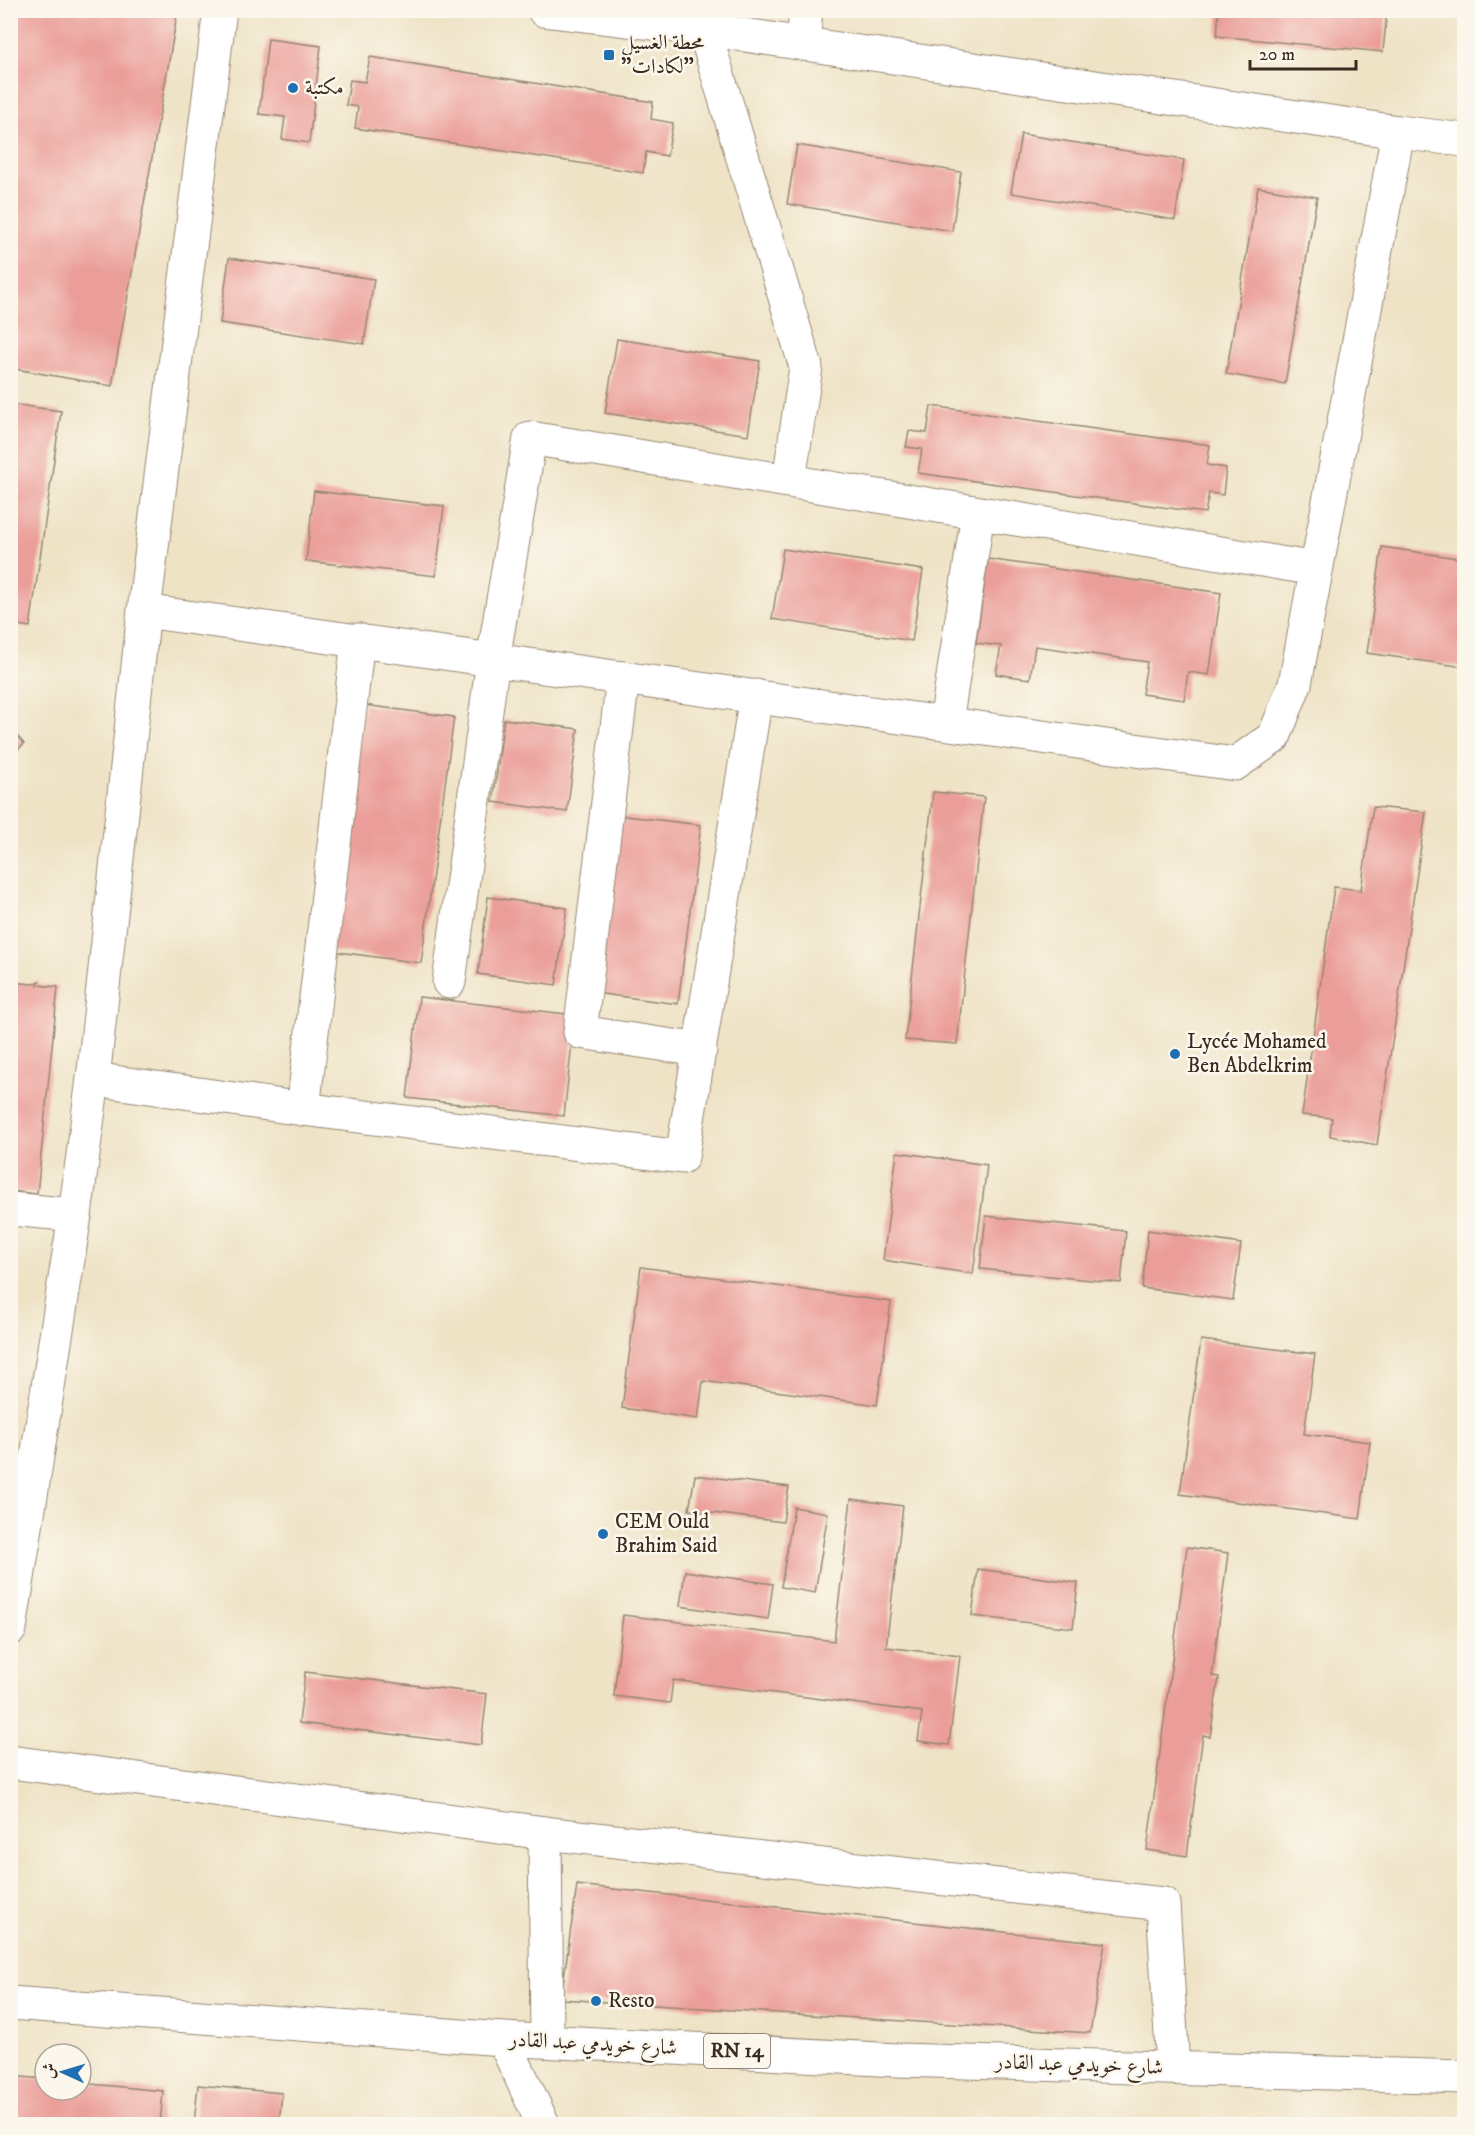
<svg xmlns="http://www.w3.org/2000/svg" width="1475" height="2135" viewBox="0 0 1475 2135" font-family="'IM FELL DW Pica',Amiri,serif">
	<rect width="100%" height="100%" fill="#fbf7ec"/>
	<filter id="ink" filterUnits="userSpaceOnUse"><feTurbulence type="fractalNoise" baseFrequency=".0167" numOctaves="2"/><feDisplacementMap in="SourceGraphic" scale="12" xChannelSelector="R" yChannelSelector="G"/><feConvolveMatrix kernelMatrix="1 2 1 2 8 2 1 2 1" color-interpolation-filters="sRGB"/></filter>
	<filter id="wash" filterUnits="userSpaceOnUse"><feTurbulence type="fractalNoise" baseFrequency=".008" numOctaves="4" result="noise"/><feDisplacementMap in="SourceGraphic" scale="24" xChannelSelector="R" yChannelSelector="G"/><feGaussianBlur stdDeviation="1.35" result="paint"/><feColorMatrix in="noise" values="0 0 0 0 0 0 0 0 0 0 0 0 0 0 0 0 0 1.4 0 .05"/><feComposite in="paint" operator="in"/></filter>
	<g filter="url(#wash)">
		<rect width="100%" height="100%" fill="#efe3c6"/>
		<g id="blocks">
			<g fill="#eb9e99">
				<polygon points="10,10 152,10 177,15 112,386 10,368"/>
				<polygon points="1219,10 1387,10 1383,52 1217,36"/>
				<polygon points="268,39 321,46 309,143 282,139 285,117 259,114"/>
				<polygon points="370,57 653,102 651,119 673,123 667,156 646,152 643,173 355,128 358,107 346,105 350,80 365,82"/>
				<polygon points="1021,134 1184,160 1175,220 1011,193"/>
				<polygon points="797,145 961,172 952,231 787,204"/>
				<polygon points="1258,187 1317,197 1285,384 1226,374"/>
				<polygon points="229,258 374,279 364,344 220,323"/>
				<polygon points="617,339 760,361 748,435 605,413"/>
				<polygon points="10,404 61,411 30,627 10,624"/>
				<polygon points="931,406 1210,445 1207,465 1226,468 1223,495 1209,493 1205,513 918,473 922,449 906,447 909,431 927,433"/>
				<polygon points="314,491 444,506 436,576 306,561"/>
				<polygon points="1382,547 1464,559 1464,667 1367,653"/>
				<polygon points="783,549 923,570 912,641 772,619"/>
				<polygon points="988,559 1221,593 1209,675 1188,672 1184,700 1142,694 1147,662 1035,646 1030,679 996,674 1001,646 976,643"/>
				<polygon points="364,705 454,717 421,963 331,951"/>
				<polygon points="504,719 578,729 567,812 493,802"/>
				<polygon points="10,728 24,744 10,756"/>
				<polygon points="933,792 984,797 957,1044 905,1040"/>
				<polygon points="1373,807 1426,812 1377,1145 1330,1136 1332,1118 1302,1115 1334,887 1361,890"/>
				<polygon points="617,815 701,825 678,1004 595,993"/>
				<polygon points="488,897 567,908 556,985 478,974"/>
				<polygon points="39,981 38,985 58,987 37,1194 10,1191 10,982 33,984"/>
				<polygon points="419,997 575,1015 564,1116 407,1098"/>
				<polygon points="897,1152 987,1165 973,1274 883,1260"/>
				<polygon points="986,1216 1126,1231 1121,1283 980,1269"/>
				<polygon points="1148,1230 1241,1244 1233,1300 1142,1288"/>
				<polygon points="641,1267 891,1302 877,1405 703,1381 698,1419 622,1408"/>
				<polygon points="1201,1340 1315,1354 1304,1434 1370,1442 1360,1519 1180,1494"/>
				<polygon points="695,1475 789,1487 783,1522 689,1510"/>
				<polygon points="851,1499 903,1506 886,1647 960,1656 949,1745 918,1741 922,1712 673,1680 670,1703 614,1696 623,1615 834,1641"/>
				<polygon points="794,1507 828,1513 815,1593 781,1587"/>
				<polygon points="1187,1547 1228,1553 1212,1676 1219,1677 1210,1737 1203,1735 1187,1856 1147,1850"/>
				<polygon points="978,1569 1078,1583 1073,1628 972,1616"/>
				<polygon points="685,1571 773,1584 768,1619 680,1606"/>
				<polygon points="305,1672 487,1694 481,1745 299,1723"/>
				<polygon points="577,1885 1105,1943 1090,2033 561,1999"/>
				<polygon points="10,2076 45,2079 45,2090 81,2090 81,2083 163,2091 160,2124 10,2124"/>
				<polygon points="198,2085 282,2093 279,2124 194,2124"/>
			</g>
		</g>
	</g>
	<g filter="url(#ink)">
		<use href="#blocks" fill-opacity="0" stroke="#958672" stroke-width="1.5"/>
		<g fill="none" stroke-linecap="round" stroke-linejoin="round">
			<g stroke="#958672" stroke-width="35">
				<g id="minor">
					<polyline points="704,29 806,367 789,480"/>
					<polyline points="803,44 806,10"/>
					<polyline points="144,611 1235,764 1274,737 1295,684 1398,132"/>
					<polyline points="623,678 580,1032 700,1050"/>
					<polyline points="946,723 978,513"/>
					<polyline points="449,982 493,660 530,438 1316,569"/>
					<polyline points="93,1079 303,1109 682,1157 756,696"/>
					<polyline points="303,1109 358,640"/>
					<polyline points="10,1209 75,1215"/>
					<polyline points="10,1762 545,1833 1163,1904 1173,2068"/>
					<polyline points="545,1833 547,2041"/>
					<polyline points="503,2039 543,2124"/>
				</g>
			</g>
			<g stroke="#958672" stroke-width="35">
				<polyline id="tertiary" points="10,1629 75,1215 93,1079 144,611 220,10"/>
			</g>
			<g stroke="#958672" stroke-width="35">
				<polyline id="secondary" points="544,10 704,29 1398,132 1464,140"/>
			</g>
			<g stroke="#958672" stroke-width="35">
				<polyline id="primary" points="10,2003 503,2039 898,2060 1464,2077"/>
			</g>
			<use href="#minor" stroke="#fff" stroke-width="33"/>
			<use href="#tertiary" stroke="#fff" stroke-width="33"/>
			<use href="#secondary" stroke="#fff" stroke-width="33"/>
			<use href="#primary" stroke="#fff" stroke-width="33"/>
		</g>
	</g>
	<g fill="#1f6fb2" stroke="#fbf7ec" stroke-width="2">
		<rect x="603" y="49" width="12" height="12" rx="3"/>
		<circle cx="293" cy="88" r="6"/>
		<circle cx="1175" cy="1054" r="6"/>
		<circle cx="603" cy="1534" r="6"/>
		<circle cx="596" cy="2001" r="6"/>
	</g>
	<g text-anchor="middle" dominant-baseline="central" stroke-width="5" stroke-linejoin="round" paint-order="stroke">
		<rect fill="#fbf7ec" stroke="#75685c" stroke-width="1.5" x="704" y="2034" width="66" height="34" rx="4.5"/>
		<g font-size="20" font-weight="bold" fill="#3b2a1e">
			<text x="737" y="2051">RN 14</text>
		</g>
		<g font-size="21" fill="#3b2a1e" stroke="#fbf7ec" text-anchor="start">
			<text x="621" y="43">محطة الغسيل<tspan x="621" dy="24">"لكادات"</tspan></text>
			<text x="305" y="88">مكتبة</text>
			<text x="1187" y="1042">Lycée Mohamed<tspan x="1187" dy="24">Ben Abdelkrim</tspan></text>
			<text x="615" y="1522">CEM Ould<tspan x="615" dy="24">Brahim Said</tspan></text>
			<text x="608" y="2001">Resto</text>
		</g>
		<g font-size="21" fill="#3b2a1e" stroke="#fbf7ec">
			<text transform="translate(593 2044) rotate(3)">شارع خويدمي عبد القادر</text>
			<text transform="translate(1079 2065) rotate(2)">شارع خويدمي عبد القادر</text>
		</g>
	</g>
	<rect width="1475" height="2135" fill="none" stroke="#fbf7ec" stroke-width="36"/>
	<g transform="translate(63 2072) rotate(274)"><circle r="28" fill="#fbf7ec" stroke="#aea59a" stroke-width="1.5"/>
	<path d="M0-4.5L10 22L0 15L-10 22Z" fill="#1f6fb2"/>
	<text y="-9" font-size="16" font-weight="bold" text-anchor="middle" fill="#3b2a1e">ش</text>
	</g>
	<path d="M1250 60v9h106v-9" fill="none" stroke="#3b2a1e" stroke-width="3"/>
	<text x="1259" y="60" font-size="18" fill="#3b2a1e" stroke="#fbf7ec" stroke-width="4.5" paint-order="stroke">20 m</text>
</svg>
